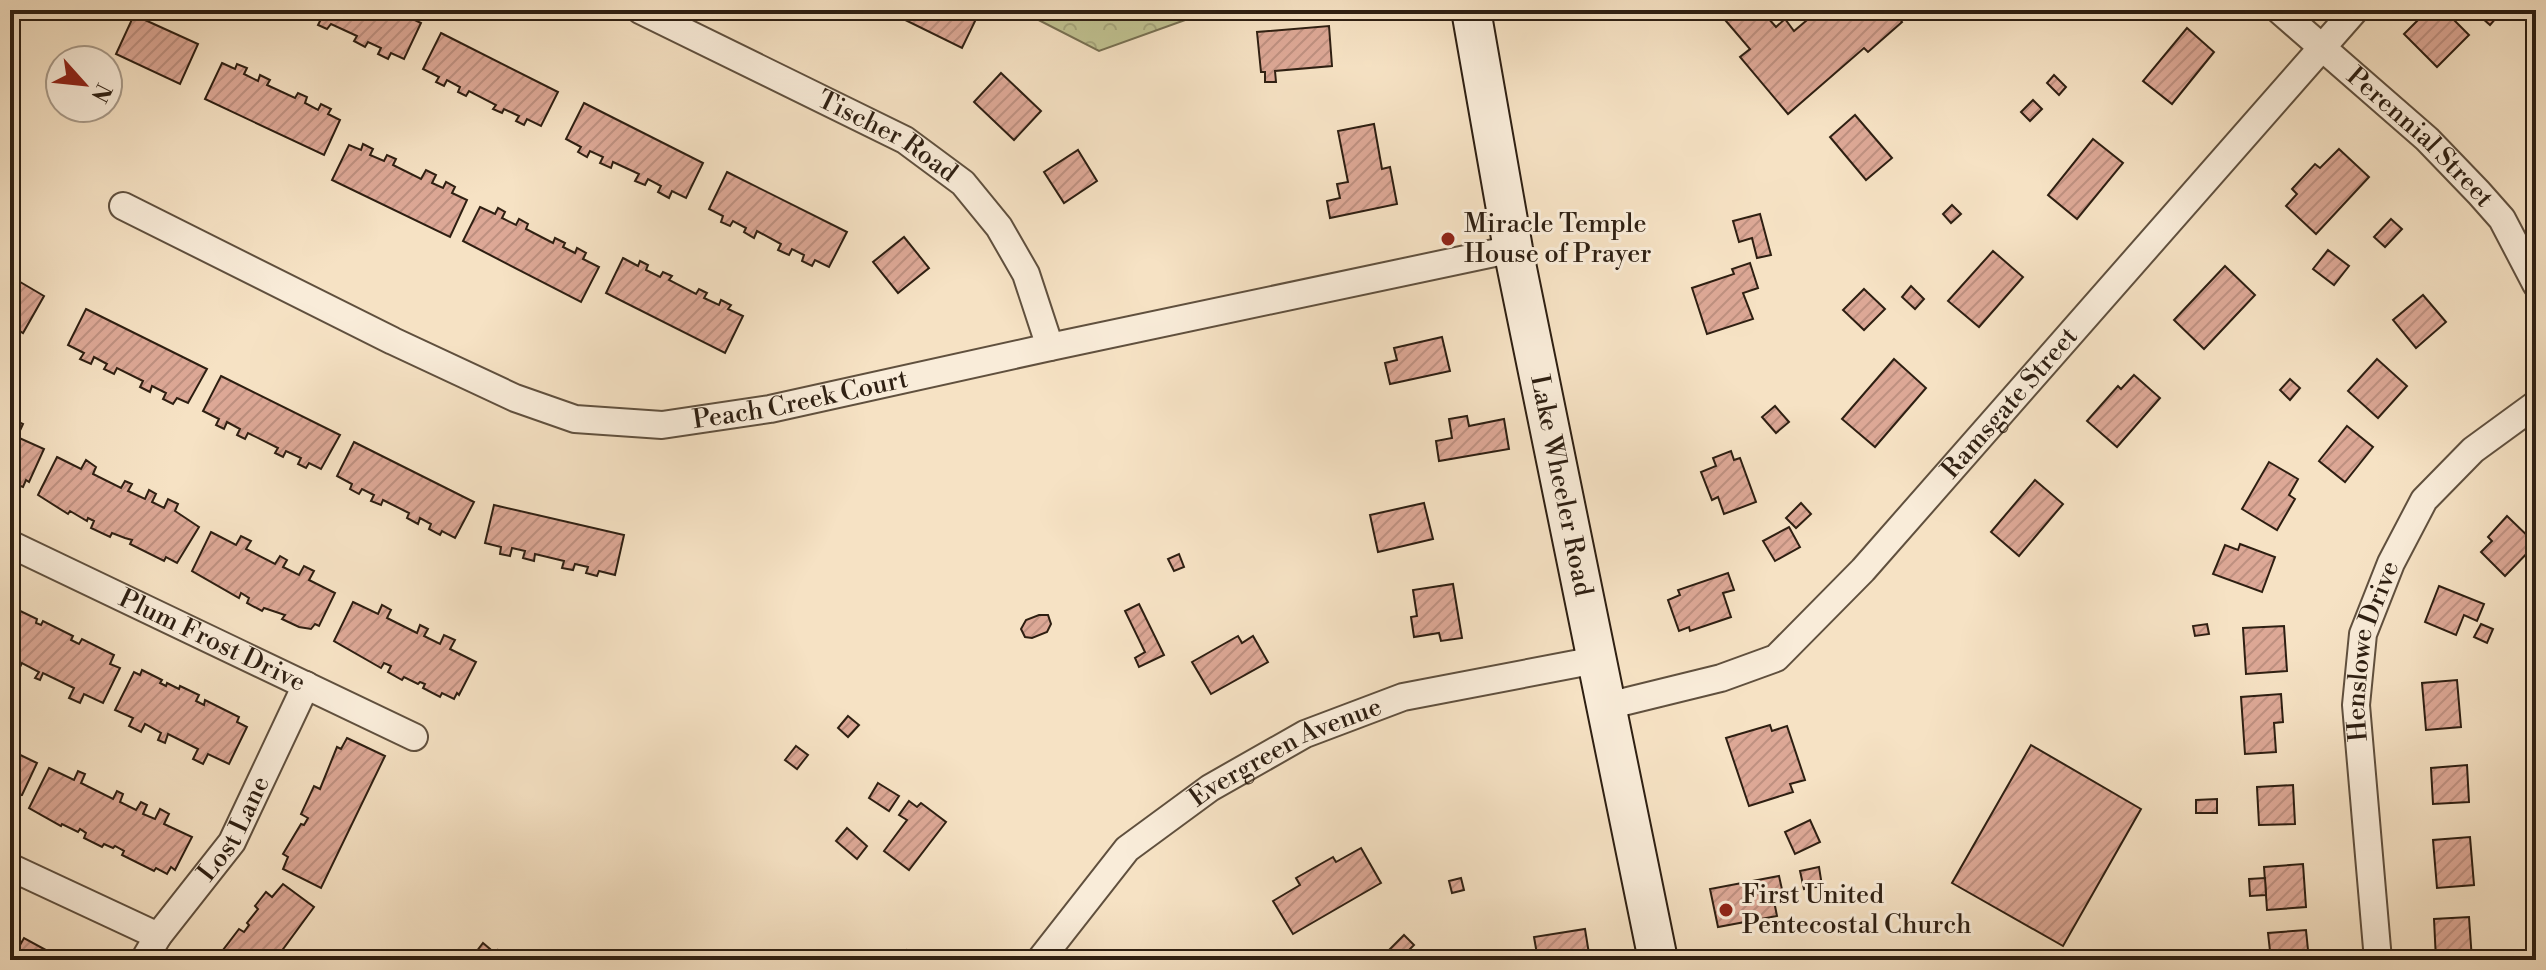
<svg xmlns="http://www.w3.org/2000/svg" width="2546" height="970" viewBox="0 0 2546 970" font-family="'Libre Bodoni',serif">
	<defs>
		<pattern id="forest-crowns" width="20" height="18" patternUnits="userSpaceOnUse" patternTransform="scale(2)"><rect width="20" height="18" fill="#c0c291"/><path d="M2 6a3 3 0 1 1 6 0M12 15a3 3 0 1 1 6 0" fill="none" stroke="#a5a67c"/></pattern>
		<pattern id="building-hatch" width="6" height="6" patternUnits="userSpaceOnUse" patternTransform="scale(2)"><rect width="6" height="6" fill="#dda896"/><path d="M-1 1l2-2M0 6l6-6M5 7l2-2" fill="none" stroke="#be9080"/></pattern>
	</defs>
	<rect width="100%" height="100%" fill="#f6e2c4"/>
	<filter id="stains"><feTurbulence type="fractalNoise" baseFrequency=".0025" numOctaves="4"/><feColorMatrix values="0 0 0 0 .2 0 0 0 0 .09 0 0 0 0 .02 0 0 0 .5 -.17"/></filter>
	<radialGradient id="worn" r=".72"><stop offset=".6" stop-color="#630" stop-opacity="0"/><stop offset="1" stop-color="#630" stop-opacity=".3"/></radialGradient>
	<polygon fill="url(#forest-crowns)" stroke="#777052" stroke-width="2" points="1019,10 1213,10 1099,51"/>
	<g fill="url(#building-hatch)" stroke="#2e1f12" stroke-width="2">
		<polygon points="297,10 394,10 421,23 404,59 391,53 388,59 378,54 381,48 368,42 365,47 354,41 357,36 331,24 327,29 318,25 321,19 308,13 306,17 296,13"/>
		<polygon points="885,10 974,10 979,13 962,48"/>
		<polygon points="1739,10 1761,10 1776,27 1785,19 1794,31 1819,10 1908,10 1899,18 1902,22 1868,52 1864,48 1788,114 1740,57 1750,49 1726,21"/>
		<polygon points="2423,10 2444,10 2469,35 2437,67 2404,34 2418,20 2416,17"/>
		<polygon points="2473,10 2503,10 2490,25"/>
		<polygon points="134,15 198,44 180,84 116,54"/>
		<polygon points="1329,26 1332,66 1275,71 1276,82 1265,82 1265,72 1261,72 1257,32"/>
		<polygon points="2187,28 2214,52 2172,104 2143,81"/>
		<polygon points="441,33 558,92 541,126 527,119 524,125 516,121 519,116 504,109 502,113 493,109 496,105 469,91 466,96 458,92 460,87 447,80 444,86 436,82 439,77 423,69"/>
		<polygon points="222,63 235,69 237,64 247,68 244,74 258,81 260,75 270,80 267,85 295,98 298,93 307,97 305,103 318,110 321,104 331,109 328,114 340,120 324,155 205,99"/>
		<polygon points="1001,73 1041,111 1014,140 974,102"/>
		<polygon points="2054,75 2066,87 2059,95 2047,83"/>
		<polygon points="2033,100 2042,109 2030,121 2021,112"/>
		<polygon points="584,103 703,163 686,198 672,191 669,198 658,192 661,186 648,179 645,185 635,181 639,174 613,162 611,168 600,163 603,157 590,151 587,157 578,152 581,147 566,139"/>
		<polygon points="1855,115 1892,158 1866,180 1830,137"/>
		<polygon points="1374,124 1382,169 1390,167 1397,204 1330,218 1327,201 1340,198 1337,184 1348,182 1338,131"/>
		<polygon points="2093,139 2123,163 2077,219 2048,195"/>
		<polygon points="363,144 373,149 370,155 384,161 387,155 396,159 393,165 421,179 426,170 436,175 432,183 443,188 446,182 455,187 452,193 467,200 450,237 332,180 349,145 361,150"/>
		<polygon points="2339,149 2369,177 2316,234 2286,206 2297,194 2292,189 2315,164 2320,168"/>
		<polygon points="1078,150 1097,181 1064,203 1044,172"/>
		<polygon points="727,172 847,232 829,267 815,260 812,266 802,261 804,255 792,249 789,255 778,250 781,244 757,231 754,238 744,232 746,228 733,221 730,226 721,222 723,216 709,209"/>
		<polygon points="1952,205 1961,214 1951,223 1943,214"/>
		<polygon points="480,207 495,214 498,208 505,212 502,218 516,225 519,219 528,224 526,229 553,243 555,238 565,243 563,247 575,253 577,248 586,253 583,259 599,267 581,302 463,241"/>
		<polygon points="1760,214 1771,255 1757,258 1752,238 1739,242 1733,221"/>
		<polygon points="2391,219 2402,229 2385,247 2374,237"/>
		<polygon points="904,237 929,268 898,293 873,262"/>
		<polygon points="2328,250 2349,266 2334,285 2313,269"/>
		<polygon points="1993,251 2023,277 1979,327 1948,301"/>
		<polygon points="623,258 638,266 640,261 648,265 646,270 660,277 663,272 672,276 669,280 696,294 699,289 707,293 704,298 719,305 721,300 731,305 728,309 743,316 725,353 606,293"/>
		<polygon points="1750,263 1758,288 1743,293 1753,319 1707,334 1692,288 1734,274 1732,269"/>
		<polygon points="2225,266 2255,295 2204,349 2174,320"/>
		<polygon points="10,276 44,296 23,333 10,325"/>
		<polygon points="1911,286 1924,299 1915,309 1902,297"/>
		<polygon points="1864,289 1885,309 1864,330 1843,310"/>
		<polygon points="2423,295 2446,322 2416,348 2393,320"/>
		<polygon points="86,309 207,369 188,403 177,398 173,404 163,399 166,393 152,386 150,392 140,387 143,381 117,368 114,374 104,369 107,364 94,357 91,364 80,359 84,353 68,345"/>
		<polygon points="1442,337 1450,371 1390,384 1385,363 1397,360 1394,348"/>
		<polygon points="1894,359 1926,388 1875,447 1842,419"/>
		<polygon points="2377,359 2407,386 2378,418 2348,391"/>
		<polygon points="2134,375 2160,398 2117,447 2087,421 2118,386 2121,389"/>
		<polygon points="221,376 340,435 321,469 309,463 306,468 298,464 301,458 286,451 283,457 275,453 278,448 248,433 245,439 237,435 240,429 227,422 224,429 216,425 219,419 203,411"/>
		<polygon points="2290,379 2300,388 2290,400 2280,390"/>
		<polygon points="1775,406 1789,422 1776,433 1762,417"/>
		<polygon points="1467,416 1469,426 1504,419 1509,449 1439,461 1436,441 1452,438 1449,419"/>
		<polygon points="14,420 23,424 17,437 44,449 29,482 26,480 23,487 10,482 10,427"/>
		<polygon points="2347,426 2373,447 2345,482 2319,461"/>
		<polygon points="354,442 474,502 455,538 442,531 440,535 429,529 431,524 420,518 418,524 407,518 409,513 383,500 381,505 371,501 374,495 362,489 359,494 350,489 352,484 337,476"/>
		<polygon points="1731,451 1734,460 1740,458 1756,502 1724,514 1718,497 1712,500 1701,472 1716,466 1713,458"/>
		<polygon points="57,457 81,469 86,460 96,467 93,474 121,488 125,481 132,484 128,491 145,499 149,490 156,494 152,502 164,508 168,499 178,504 175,511 199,527 177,563 166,557 164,561 130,544 132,540 125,538 112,533 110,537 91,528 94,521 88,518 87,521 70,511 68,514 38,495"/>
		<polygon points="2269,462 2298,479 2289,495 2295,499 2277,530 2242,509"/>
		<polygon points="2035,480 2063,504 2019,556 1991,532"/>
		<polygon points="1424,503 1433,539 1378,552 1370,515"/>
		<polygon points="1801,503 1811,514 1796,528 1786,518"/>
		<polygon points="494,505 624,535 615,575 599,571 597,576 586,573 588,567 575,564 573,570 562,568 564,561 535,554 534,561 523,558 525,551 512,548 510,556 500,554 501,547 485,543"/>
		<polygon points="2507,516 2536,544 2505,576 2481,552 2492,541 2488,537"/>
		<polygon points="1789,527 1800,547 1775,561 1763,541"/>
		<polygon points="211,532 236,545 241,536 251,541 246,549 275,564 280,556 287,560 283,567 299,575 304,566 314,571 309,580 335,593 319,626 315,624 311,629 299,627 282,619 285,615 264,608 262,611 247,603 249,598 241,593 239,598 192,571"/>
		<polygon points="2240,544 2275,557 2262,592 2213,574 2225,545 2238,550"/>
		<polygon points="1179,554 1184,567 1174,571 1168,559"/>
		<polygon points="1728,573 1734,590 1723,593 1731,617 1690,631 1689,627 1679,631 1668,600 1680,595 1678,590"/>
		<polygon points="1453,584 1462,638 1441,641 1439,633 1414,637 1411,617 1417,616 1413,590"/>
		<polygon points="2439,586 2484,604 2477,621 2464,615 2456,635 2425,622"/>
		<polygon points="353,602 378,614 382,605 391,610 387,618 417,633 420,625 428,629 424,636 440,644 444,635 455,640 450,649 476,662 459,695 457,693 454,699 442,693 440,697 423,688 425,684 420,682 418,684 404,677 402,680 388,672 391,666 384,663 381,668 334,641"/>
		<polygon points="1139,604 1164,655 1139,667 1135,658 1145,652 1125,611"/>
		<polygon points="12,607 37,619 36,623 41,625 43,621 73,636 71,640 79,644 82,639 114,655 110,664 120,668 103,703 84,694 80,703 69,698 74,688 43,673 40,680 35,678 39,672 22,663 17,673 10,669"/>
		<polygon points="1039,615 1048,615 1051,624 1047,632 1032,638 1025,637 1021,629 1026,620"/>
		<polygon points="2207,624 2209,634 2195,636 2193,626"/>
		<polygon points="2481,624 2493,629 2487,643 2474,637"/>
		<polygon points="2284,626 2287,671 2246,674 2243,628"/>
		<polygon points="1238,636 1242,643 1253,636 1268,662 1211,694 1192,662"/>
		<polygon points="142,670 162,680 160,683 166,686 167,683 179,689 180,686 199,695 196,701 204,705 205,700 239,717 237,722 247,727 229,764 208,754 203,764 193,759 198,749 168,734 165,743 158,740 161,733 145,724 141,732 129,726 133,718 115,710 134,672 140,675"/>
		<polygon points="2457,680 2461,727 2426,730 2422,683"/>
		<polygon points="2281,694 2283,722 2274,723 2276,752 2245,754 2241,697"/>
		<polygon points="848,716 859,725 848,737 838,728"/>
		<polygon points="1770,725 1772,731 1787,726 1805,780 1790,784 1793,792 1749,806 1726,738"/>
		<polygon points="347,738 385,756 321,888 283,869 288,857 283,854 301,824 304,825 308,818 301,814 314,786 320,789 337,747 341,749"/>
		<polygon points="2031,745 2141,809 2063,946 1952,883"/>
		<polygon points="796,746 808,755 797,769 785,760"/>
		<polygon points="10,750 37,763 22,795 10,796"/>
		<polygon points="2467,765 2469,802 2433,804 2431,768"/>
		<polygon points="49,768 74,780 78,771 85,774 81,783 113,799 117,791 123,794 120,802 136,810 141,802 147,805 143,814 155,819 160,809 169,814 164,824 192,837 175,870 171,867 167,874 156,868 154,871 122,855 124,851 115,846 113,848 104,844 102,847 84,838 86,833 80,829 78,832 62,824 61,826 29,808"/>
		<polygon points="878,783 899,796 889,811 869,798"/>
		<polygon points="2293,785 2295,824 2259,825 2257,787"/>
		<polygon points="2217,799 2217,813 2196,813 2196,800"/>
		<polygon points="909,801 917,807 921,803 946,822 909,870 884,851 907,820 899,815"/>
		<polygon points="1810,820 1820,842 1795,854 1785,832"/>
		<polygon points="847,828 867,846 857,859 836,841"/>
		<polygon points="2470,837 2474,885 2437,888 2433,840"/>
		<polygon points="1361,848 1381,883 1293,934 1273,901 1300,885 1296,878 1333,857 1336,862"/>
		<polygon points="2303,864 2306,907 2267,910 2264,867"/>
		<polygon points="1819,867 1822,886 1804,889 1800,871"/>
		<polygon points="1779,876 1783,894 1773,896 1777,916 1718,927 1710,889"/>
		<polygon points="1461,878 1464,890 1452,893 1449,881"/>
		<polygon points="2265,878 2266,895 2250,896 2249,879"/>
		<polygon points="283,884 314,907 275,960 221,960 224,956 220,954 239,929 244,932 249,925 247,923 258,909 255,906 266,892 272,897"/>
		<polygon points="2469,917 2472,960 2436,960 2434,919"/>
		<polygon points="1585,929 1590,960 1538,960 1534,937"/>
		<polygon points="10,930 18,933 14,941 20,945 24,938 55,955 52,960 10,960"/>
		<polygon points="2306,930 2309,960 2271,960 2268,933"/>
		<polygon points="1404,935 1414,945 1400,959 1390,949"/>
		<polygon points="483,943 490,949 482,960 479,960 473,956"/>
		<polygon points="498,950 514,960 492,960"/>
		<polygon points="907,950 922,960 900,960"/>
	</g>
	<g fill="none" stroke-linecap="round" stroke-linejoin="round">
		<g stroke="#60503e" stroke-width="30">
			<g id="street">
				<path id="s1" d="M640,10L905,140L963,183L999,227L1026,274L1050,347"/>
				<path id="s2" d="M2279,10L2427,139L2479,193L2502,219L2536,284"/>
				<path id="s3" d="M123,206L393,341L515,398L575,419L662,425L770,409L1050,347L1513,249"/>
				<path id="s4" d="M10,544L414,737"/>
				<path id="s5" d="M1607,706L1721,678L1776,658L1863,570L2355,10"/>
				<polyline points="10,867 158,936"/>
				<path id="s6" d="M144,960L158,936L232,842L306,685"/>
				<path id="s7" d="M1040,960L1127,849L1210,788L1305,734L1403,697L1596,660"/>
				<path id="s8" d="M2378,960L2356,705L2363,634L2391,563L2424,500L2473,450L2536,404"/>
			</g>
		</g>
		<g stroke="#2e1f12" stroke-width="42">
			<g id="secondary">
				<path id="s9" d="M1471,10L1513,249L1658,960"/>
			</g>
		</g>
		<use href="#street" stroke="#f9ecd9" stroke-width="26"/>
		<use href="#secondary" stroke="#f9ecd9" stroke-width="38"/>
	</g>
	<g fill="#8f2418" stroke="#f9ecd9" stroke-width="3">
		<circle cx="1448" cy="239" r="8"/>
		<circle cx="1726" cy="910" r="8"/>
	</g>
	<g text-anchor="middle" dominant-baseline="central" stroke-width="6" stroke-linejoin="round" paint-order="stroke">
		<g font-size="26" fill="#2e1f12" stroke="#f9ecd9">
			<text stroke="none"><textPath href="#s1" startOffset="278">Tischer Road</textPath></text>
			<text stroke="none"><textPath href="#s2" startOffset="190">Perennial Street</textPath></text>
			<text stroke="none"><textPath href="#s3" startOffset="728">Peach Creek Court</textPath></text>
			<text stroke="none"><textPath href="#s5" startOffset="522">Ramsgate Street</textPath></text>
			<text stroke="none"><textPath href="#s9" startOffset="484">Lake Wheeler Road</textPath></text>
			<text stroke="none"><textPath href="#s4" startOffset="224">Plum Frost Drive</textPath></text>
			<text stroke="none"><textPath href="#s8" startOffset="312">Henslowe Drive</textPath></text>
			<text stroke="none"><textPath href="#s7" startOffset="328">Evergreen Avenue</textPath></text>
			<text stroke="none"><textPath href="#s6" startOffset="160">Lost Lane</textPath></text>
		</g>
		<g font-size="26" fill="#2e1f12" stroke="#f9ecd9" text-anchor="start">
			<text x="1464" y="224">Miracle Temple<tspan x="1464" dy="30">House of Prayer</tspan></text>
			<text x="1742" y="895">First United<tspan x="1742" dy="30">Pentecostal Church</tspan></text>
		</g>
	</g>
	<rect width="2546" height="970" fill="none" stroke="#f6e2c4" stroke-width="40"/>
	<rect x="12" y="12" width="2522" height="946" fill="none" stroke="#2e1f12" stroke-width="4"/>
	<rect x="20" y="20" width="2506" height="930" fill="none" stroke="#2e1f12" stroke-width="2"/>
	<g transform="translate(84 84) rotate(117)"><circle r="38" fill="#f9ecd9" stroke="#a89a89" stroke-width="2"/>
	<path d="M0-6L14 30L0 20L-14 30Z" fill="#8f2418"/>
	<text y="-12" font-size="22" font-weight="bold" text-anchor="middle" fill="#2e1f12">N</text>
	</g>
	<rect width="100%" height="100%" filter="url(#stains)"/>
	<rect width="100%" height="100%" fill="url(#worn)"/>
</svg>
